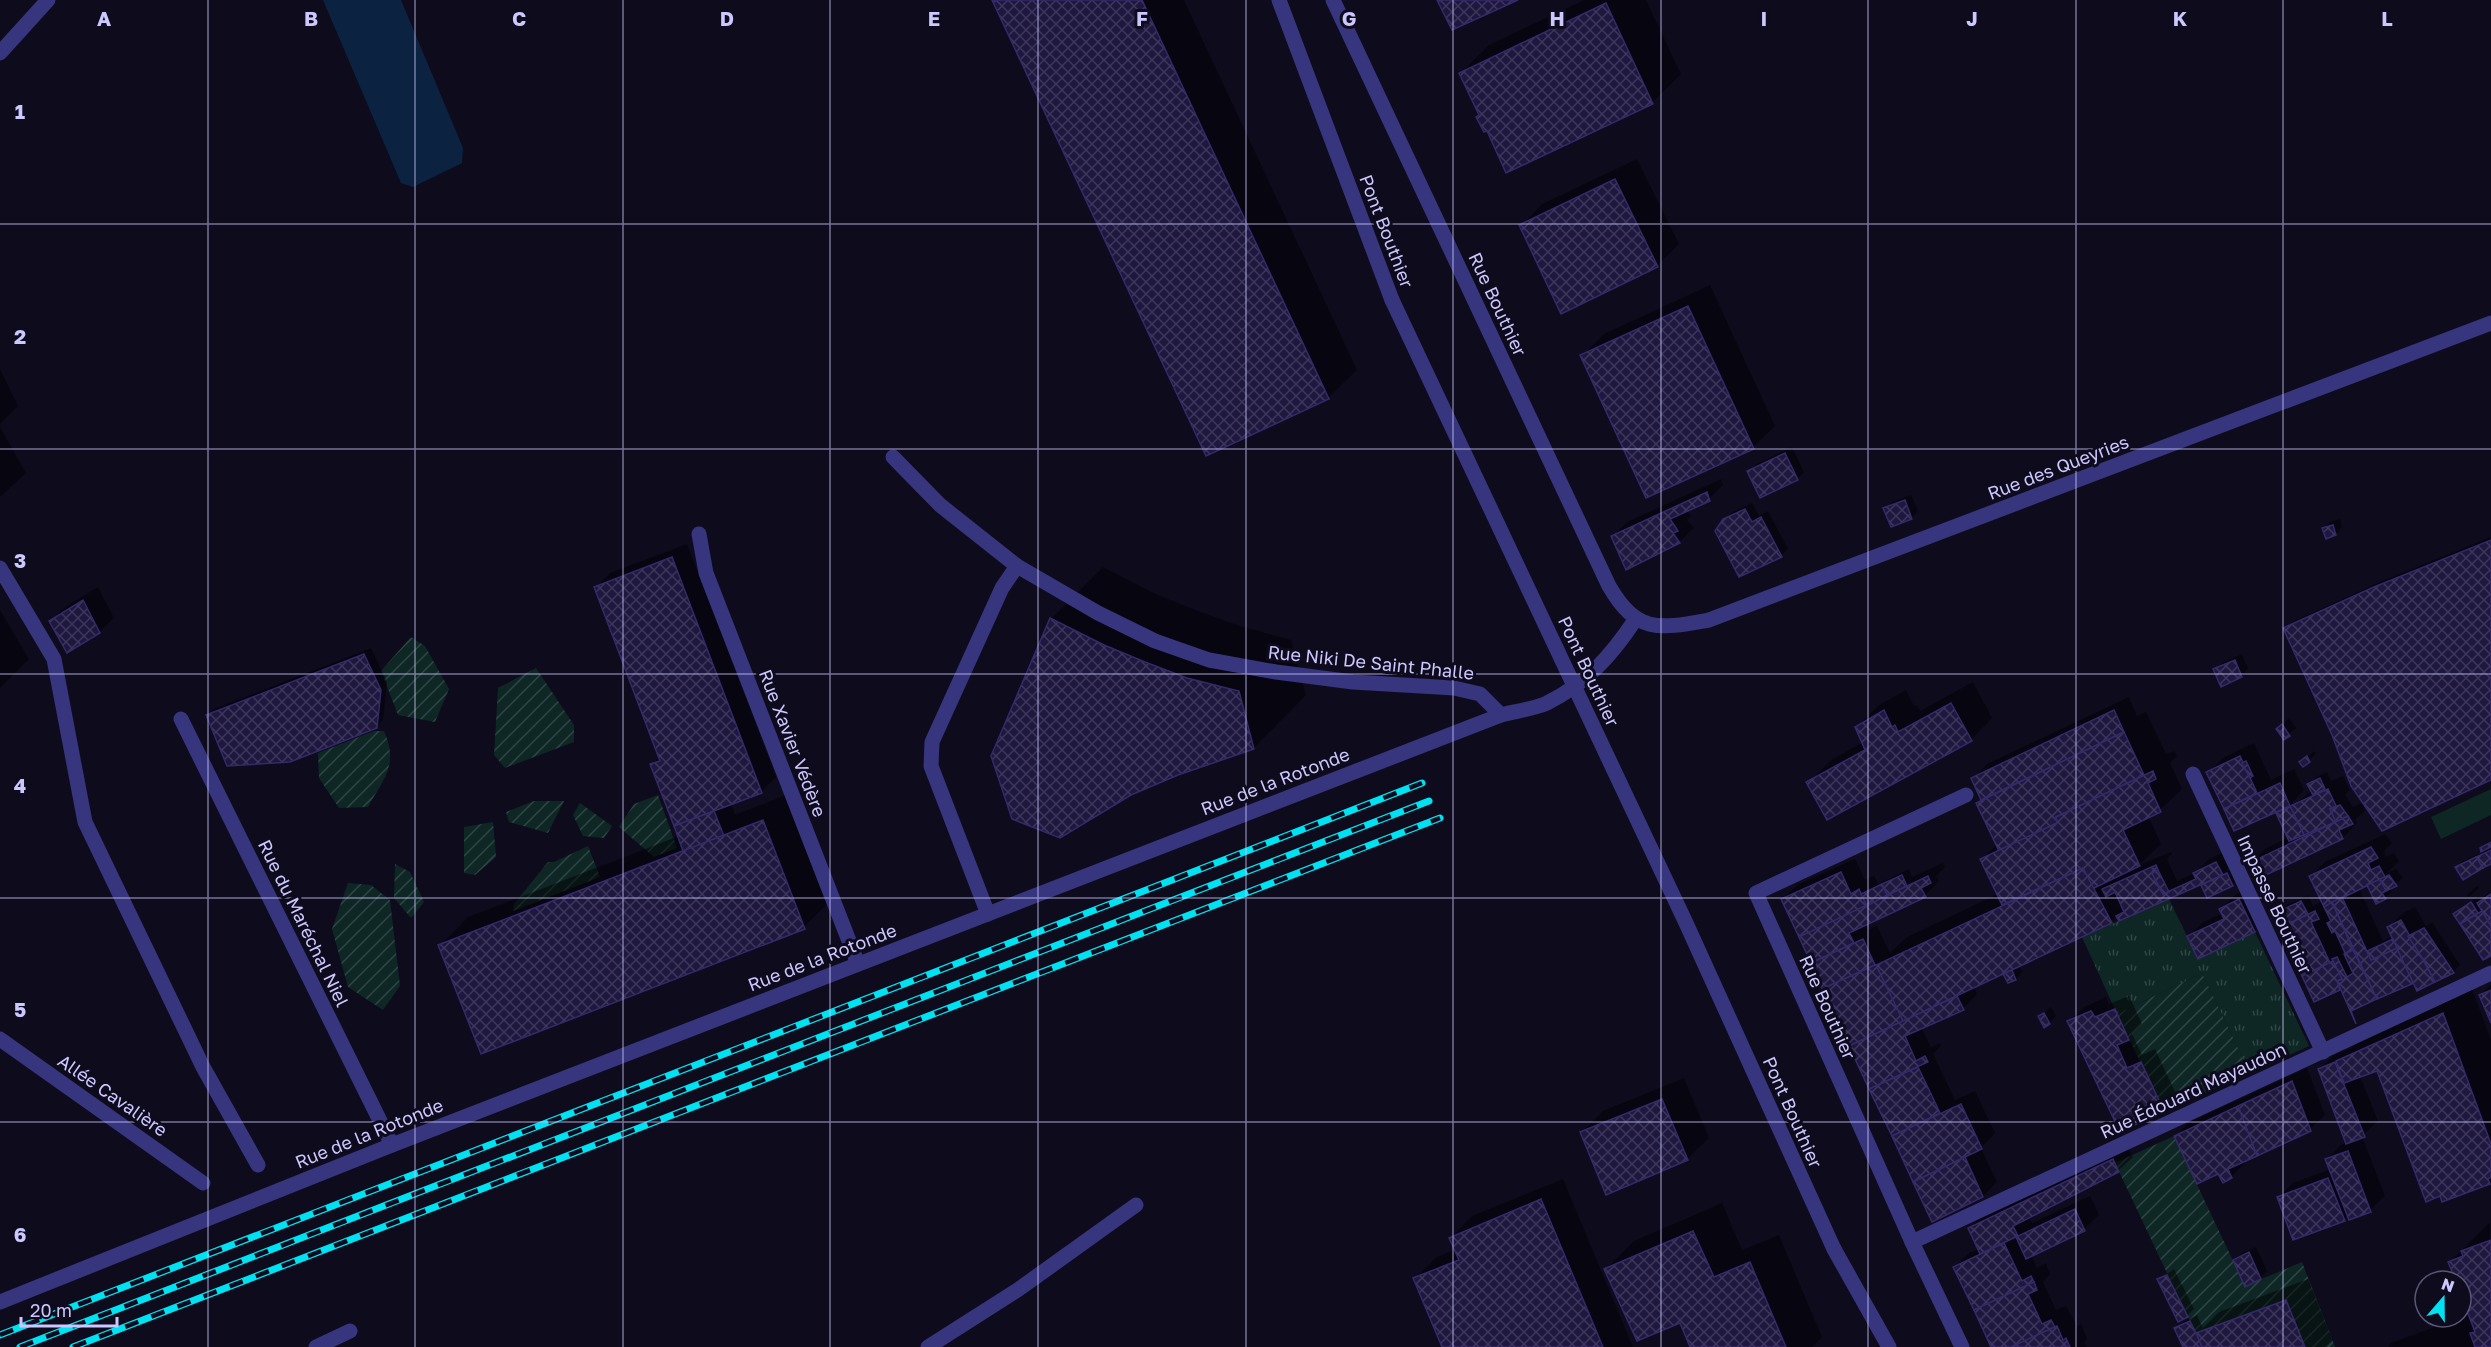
<svg xmlns="http://www.w3.org/2000/svg" width="2491" height="1347" viewBox="0 0 2491 1347" font-family="'Golos Text',sans-serif">
	<defs>
		<pattern id="grass-tufts" width="24" height="20" patternUnits="userSpaceOnUse" patternTransform="scale(1.5)"><rect width="24" height="20" fill="#0e2725"/><path d="M3 7l-1-3M5 7V3M7 7l1-3M15 17l-1-3M17 17v-4M19 17l1-3" fill="none" stroke="#304546"/></pattern>
		<pattern id="garden-furrows" width="10" height="10" patternUnits="userSpaceOnUse" patternTransform="scale(1.5)"><rect width="10" height="10" fill="#0e2725"/><path d="M-1 1l2-2M0 10L10 0M9 11l2-2" fill="none" stroke="#304546"/></pattern>
		<pattern id="building-cross-hatch" width="8" height="8" patternUnits="userSpaceOnUse" patternTransform="scale(1.5)"><rect width="8" height="8" fill="#1e173e"/><path d="M0 0l8 8M0 8l8-8" fill="none" stroke="#3e375b"/></pattern>
	</defs>
	<rect width="100%" height="100%" fill="#0e0b1d"/>
	<polygon fill="url(#grass-tufts)" points="2169,899 2198,959 2255,932 2309,1046 2250,1073 2202,973 2117,1014 2082,937"/>
	<polygon fill="#0e2725" points="2491,789 2491,815 2441,839 2431,817"/>
	<g fill="url(#garden-furrows)">
		<polygon points="411,637 425,646 449,689 435,722 398,715 381,671"/>
		<polygon points="536,668 574,725 574,742 505,768 494,755 498,688"/>
		<path d="M374,731H384C399,765 384,778 368,807L339,808L319,778L318,753Z"/>
		<polygon points="658,795 677,848 654,857 619,827 634,804"/>
		<polygon points="534,801 564,801 548,833 509,822 506,812"/>
		<polygon points="580,803 612,826 604,838 583,836 573,815"/>
		<polygon points="493,822 496,857 475,875 464,873 464,827"/>
		<polygon points="588,846 600,877 513,911 514,904 548,862 554,862"/>
		<polygon points="395,864 410,872 424,902 411,918 394,898"/>
		<polygon points="348,883 371,885 390,900 400,986 383,1010 348,987 332,929"/>
		<polygon points="2202,973 2250,1073 2164,1111 2117,1014"/>
		<polygon points="2174,1136 2245,1286 2302,1262 2335,1347 2202,1347 2115,1163"/>
	</g>
	<polygon fill="#0b2241" points="323,0 401,0 463,148 462,163 413,187 401,183"/>
	<g fill="#0007" fill-rule="evenodd">
		<polygon points="993,0 1184,0 1357,370 1328,398"/>
		<polygon points="1584,0 1646,0 1681,74 1652,103 1507,171 1461,73 1489,45"/>
		<polygon points="1637,159 1679,244 1657,266 1521,226 1542,204"/>
		<polygon points="1710,285 1775,426 1753,447 1647,496 1582,356 1604,334"/>
		<polygon points="0,369 18,406 0,424"/>
		<polygon points="0,427 26,473 0,497"/>
		<polygon points="1792,447 1804,472 1798,479 1760,496 1748,472 1755,465"/>
		<polygon points="1721,479 1723,485 1709,499 1687,510 1691,516 1687,520 1694,528 1679,542 1613,536 1627,522"/>
		<polygon points="1911,495 1918,511 1911,518 1885,509 1892,502"/>
		<polygon points="1752,503 1759,516 1768,511 1788,549 1781,556 1725,520 1732,512"/>
		<polygon points="2340,519 2342,527 2336,534 2323,529 2330,522"/>
		<polygon points="2491,537 2491,778 2368,807 2355,820 2357,823 2343,838 2258,877 2251,863 2265,849 2289,837 2278,813 2282,808 2235,829 2208,773 2223,758 2254,743 2271,780 2294,769 2304,790 2292,803 2294,805 2312,790 2309,784 2316,777 2327,772 2331,781 2343,776 2350,790 2345,795 2353,807 2364,802 2285,628 2292,622 2382,581"/>
		<polygon points="687,544 776,777 762,791 731,803 735,815 791,793 832,899 804,927 440,946 468,917 679,836 652,765 660,756 596,587 610,573"/>
		<polygon points="1103,567 1156,594 1198,611 1240,626 1291,640 1306,695 1254,748 1177,774 1051,619"/>
		<polygon points="98,587 114,618 99,632 50,621 65,607"/>
		<polygon points="0,610 29,659 0,688"/>
		<polygon points="371,648 387,682 383,720 376,727 207,715 214,709"/>
		<polygon points="2242,654 2248,669 2241,676 2215,670 2222,663"/>
		<polygon points="1973,682 1992,718 1971,740 1808,783 1830,761 1863,742 1857,727 1879,705 1906,690 1914,706 1917,705 1920,711"/>
		<polygon points="2129,697 2137,716 2146,712 2166,754 2174,751 2177,756 2170,763 2182,789 2160,810 2148,816 2161,844 2139,865 2171,852 2172,854 2167,859 2177,881 2195,873 2209,859 2231,849 2237,860 2225,871 2234,868 2239,878 2232,885 2203,886 2207,881 2117,916 2111,922 2019,965 2022,972 2016,979 2008,982 2004,972 1974,986 1977,994 1963,1009 1921,1027 1931,1047 1940,1043 1941,1046 1933,1054 1955,1100 1975,1091 1995,1133 1981,1148 1997,1182 1983,1196 1932,1220 1782,900 1797,885 1855,859 1865,880 1874,876 1878,884 1909,869 1912,877 1943,863 1945,867 1936,876 1939,881 1925,895 1865,923 1868,930 1877,926 1890,953 1907,937 1998,894 1982,859 1997,844 1977,803 1982,798 1973,779 1987,764"/>
		<polygon points="2289,718 2296,728 2284,738 2278,729"/>
		<polygon points="2314,751 2316,754 2303,765 2301,762"/>
		<path d="M2385,834L2392,843L2384,851L2386,857L2394,853L2399,861L2387,873L2396,869L2403,878L2390,888L2392,891L2385,898L2373,881L2359,888L2383,941L2393,936L2389,927L2403,913L2415,907L2426,926L2432,922L2460,965L2453,972L2418,989L2415,981L2351,1010L2341,988L2315,1000L2275,914L2282,907L2308,895L2313,906L2322,901L2310,877L2325,862ZM2413,940L2430,970H2426ZM2334,959V962L2324,967L2323,964Z"/>
		<polygon points="2491,840 2491,863 2457,867 2463,861 2483,852 2481,848"/>
		<polygon points="2254,886 2268,917 2254,931 2189,936 2203,922 2223,913 2221,909 2235,895"/>
		<polygon points="2477,886 2479,888 2469,897 2467,895"/>
		<polygon points="2491,891 2491,954 2483,958 2455,914 2479,896 2481,900"/>
		<polygon points="2491,985 2491,1019 2481,995"/>
		<polygon points="2471,986 2491,1040 2491,1181 2489,1183 2378,1069 2360,1076 2378,1121 2362,1136 2385,1196 2370,1210 2348,1215 2344,1219 2279,1197 2293,1183 2331,1169 2327,1159 2341,1145 2347,1143 2320,1069 2334,1055 2350,1049 2366,1033"/>
		<polygon points="2129,996 2142,1024 2132,1034 2142,1055 2155,1049 2177,1096 2163,1110 2069,1021 2084,1007 2106,997 2109,1004"/>
		<polygon points="2051,1007 2056,1016 2049,1023 2040,1016"/>
		<polygon points="2307,1068 2325,1115 2310,1129 2244,1160 2245,1163 2231,1177 2219,1172 2176,1136 2190,1122"/>
		<polygon points="1684,1078 1709,1138 1687,1159 1581,1133 1603,1111"/>
		<polygon points="2127,1146 2133,1157 2118,1171 2029,1216 2032,1223 2090,1196 2099,1215 2084,1229 2031,1255 2037,1268 2046,1263 2050,1274 2043,1282 2056,1310 2066,1306 2077,1326 2081,1324 2087,1339 2084,1342 2087,1347 1992,1347 1955,1267 1969,1253 1979,1249 1969,1228 1984,1214"/>
		<polygon points="1563,1179 1633,1347 1444,1347 1415,1278 1437,1257 1456,1249 1451,1238 1472,1216"/>
		<polygon points="1722,1203 1742,1250 1779,1235 1822,1337 1812,1347 1692,1347 1681,1321 1606,1269 1634,1241"/>
		<polygon points="2490,1222 2491,1347 2388,1347 2391,1343 2470,1314 2461,1291 2461,1281 2457,1281 2450,1262"/>
		<polygon points="2256,1247 2267,1271 2260,1278 2235,1260 2242,1253"/>
		<polygon points="2174,1269 2194,1309 2187,1316 2159,1280"/>
		<polygon points="2308,1279 2332,1340 2325,1347 2184,1347 2176,1329 2183,1322 2197,1315 2203,1328 2219,1312"/>
	</g>
	<g fill="url(#building-cross-hatch)" stroke="#34296b" stroke-width="1.5">
		<polygon points="992,0 1142,0 1329,399 1206,456"/>
		<polygon points="1437,0 1518,0 1452,30"/>
		<polygon points="1606,3 1653,104 1506,173 1487,131 1484,132 1476,117 1479,115 1459,73"/>
		<polygon points="1615,179 1658,267 1561,314 1519,225"/>
		<polygon points="1688,306 1754,449 1646,498 1580,355"/>
		<polygon points="1785,453 1798,480 1760,498 1747,471"/>
		<polygon points="1707,492 1710,501 1670,519 1678,531 1673,533 1680,543 1626,570 1611,536"/>
		<polygon points="1905,500 1912,519 1891,527 1883,508"/>
		<polygon points="1745,509 1752,522 1761,517 1782,557 1739,577 1715,531 1723,519"/>
		<polygon points="2333,525 2336,535 2326,539 2322,528"/>
		<polygon points="2491,540 2491,780 2382,831 2351,786 2332,735 2283,628 2374,587"/>
		<polygon points="672,557 762,793 674,826 650,764 660,761 594,587"/>
		<polygon points="83,600 100,633 67,653 49,621"/>
		<polygon points="1050,618 1104,645 1145,662 1187,678 1239,691 1254,749 1178,775 1131,795 1060,838 1012,819 991,756"/>
		<polygon points="364,654 381,690 377,728 290,762 227,766 206,715"/>
		<polygon points="2235,660 2242,677 2221,687 2213,669"/>
		<polygon points="1951,703 1972,741 1827,820 1806,782 1865,750 1855,727 1884,710 1892,727 1895,725 1898,732"/>
		<polygon points="2114,710 2124,732 1981,800 1971,778"/>
		<polygon points="2282,724 2290,736 2284,740 2276,729"/>
		<polygon points="2124,732 2144,775 2056,817 2057,823 1999,851 1976,803"/>
		<polygon points="2240,756 2257,793 2224,809 2206,772"/>
		<polygon points="2307,756 2310,762 2303,767 2299,762"/>
		<polygon points="2246,761 2253,776 2250,778 2242,763"/>
		<polygon points="2153,771 2156,779 2148,783 2161,812 2123,830 2140,866 2092,889 2083,868 2002,905 1980,859 2057,823 2056,817"/>
		<polygon points="2320,778 2325,789 2313,795 2307,784"/>
		<polygon points="2280,783 2290,806 2234,831 2224,809"/>
		<polygon points="2328,789 2336,806 2330,809 2336,822 2304,835 2290,806"/>
		<polygon points="2340,805 2348,816 2336,822 2330,809"/>
		<polygon points="2290,806 2304,835 2289,841 2276,813"/>
		<polygon points="714,811 724,836 683,851 674,826"/>
		<polygon points="2348,816 2353,824 2339,830 2343,839 2257,879 2249,863"/>
		<polygon points="763,820 805,929 481,1054 438,945"/>
		<polygon points="2491,842 2491,847 2481,852 2480,848"/>
		<polygon points="2371,847 2378,858 2368,863 2371,870 2379,866 2385,877 2324,907 2309,876"/>
		<polygon points="2491,850 2491,864 2483,868 2476,857"/>
		<polygon points="2476,857 2483,868 2463,880 2455,867"/>
		<polygon points="2216,862 2223,875 2119,921 2116,916 2124,912 2115,892 2106,897 2102,889 2156,865 2158,870 2152,873 2163,894 2196,879 2193,873"/>
		<polygon points="2083,868 2112,923 1903,1021 1876,965"/>
		<polygon points="2158,870 2169,892 2163,894 2152,873"/>
		<polygon points="1841,872 1851,894 1859,889 1867,906 1799,937 1781,899"/>
		<polygon points="2227,873 2233,886 2207,898 2201,885"/>
		<polygon points="1902,875 1907,886 1887,895 1882,884"/>
		<polygon points="2389,875 2397,886 2386,891 2380,879"/>
		<polygon points="1928,876 1931,883 1921,888 1926,897 1849,933 1854,943 1811,963 1799,937"/>
		<polygon points="2380,879 2386,891 2382,893 2386,899 2376,904 2367,885"/>
		<polygon points="1882,884 1887,895 1867,906 1861,894"/>
		<polygon points="2491,894 2491,926 2477,903"/>
		<polygon points="2342,897 2371,960 2397,948 2414,983 2377,999 2332,902"/>
		<polygon points="2239,899 2255,932 2198,959 2187,936 2224,919 2219,909"/>
		<polygon points="2301,901 2308,914 2280,928 2273,914"/>
		<polygon points="2332,902 2353,950 2345,953 2335,931 2332,933 2327,923 2331,921 2324,907"/>
		<polygon points="2471,902 2478,913 2460,924 2453,914"/>
		<polygon points="2315,911 2319,919 2311,922 2330,963 2302,976 2280,928"/>
		<polygon points="2482,911 2491,926 2491,956 2483,960 2460,924"/>
		<polygon points="2401,920 2435,982 2417,991 2387,927"/>
		<polygon points="2424,928 2454,973 2435,982 2425,962 2408,936"/>
		<polygon points="1863,939 1875,965 1822,989 1811,963"/>
		<polygon points="2393,939 2397,948 2371,960 2367,951"/>
		<polygon points="2353,950 2377,999 2351,1011 2356,1024 2337,981 2342,979 2332,959 2337,957 2347,977 2353,973 2344,954"/>
		<polygon points="2333,961 2342,979 2337,981 2340,990 2314,1002 2302,976"/>
		<polygon points="1875,965 1876,965 1903,1021 1849,1046 1822,989"/>
		<polygon points="2012,970 2016,980 2008,983 2003,974"/>
		<polygon points="2491,990 2491,1023 2479,995"/>
		<polygon points="1957,996 1964,1010 1905,1036 1916,1061 1925,1056 1928,1062 1869,1089 1849,1046"/>
		<polygon points="2115,1009 2129,1040 2117,1045 2127,1068 2141,1062 2164,1111 2120,1132 2067,1021 2091,1011 2095,1017"/>
		<polygon points="2044,1013 2050,1024 2044,1028 2038,1016"/>
		<polygon points="2443,1013 2491,1144 2491,1177 2488,1179 2490,1184 2442,1202 2440,1196 2426,1202 2377,1071 2344,1083 2336,1061"/>
		<polygon points="2335,1062 2365,1137 2346,1144 2318,1069"/>
		<polygon points="1918,1067 1940,1113 1892,1136 1869,1089"/>
		<polygon points="2292,1081 2311,1131 2257,1156 2238,1106"/>
		<polygon points="1662,1099 1688,1160 1606,1195 1580,1132"/>
		<polygon points="1961,1104 1982,1149 1913,1182 1892,1136"/>
		<polygon points="2238,1106 2257,1156 2228,1169 2232,1178 2223,1183 2218,1174 2197,1184 2174,1136"/>
		<polygon points="2348,1151 2371,1212 2349,1220 2325,1159"/>
		<polygon points="1965,1157 1983,1197 1932,1222 1913,1182"/>
		<polygon points="2113,1159 2119,1172 2013,1226 2018,1236 1980,1254 1968,1228"/>
		<polygon points="2328,1178 2345,1221 2293,1240 2277,1197"/>
		<polygon points="1541,1199 1603,1347 1442,1347 1413,1278 1459,1260 1449,1238"/>
		<polygon points="2075,1209 2085,1231 2026,1259 2016,1237"/>
		<polygon points="1693,1231 1714,1277 1750,1262 1786,1347 1690,1347 1680,1323 1637,1341 1604,1269"/>
		<polygon points="2491,1240 2491,1347 2475,1347 2470,1333 2475,1332 2461,1295 2461,1281 2456,1281 2448,1262 2463,1256 2461,1251"/>
		<polygon points="2004,1243 2022,1281 2031,1276 2034,1282 1974,1310 1953,1267"/>
		<polygon points="2249,1252 2261,1279 2245,1287 2233,1260"/>
		<polygon points="2167,1275 2188,1317 2178,1322 2157,1279"/>
		<polygon points="2034,1282 2037,1290 2028,1294 2042,1324 2051,1320 2055,1327 2011,1347 1991,1347 1974,1310"/>
		<polygon points="2286,1300 2305,1347 2202,1347 2196,1333"/>
		<polygon points="2190,1321 2196,1333 2202,1347 2183,1347 2174,1328"/>
		<polygon points="2057,1326 2063,1340 2066,1338 2070,1347 2011,1347"/>
	</g>
	<g fill="none" stroke-linecap="round" stroke-linejoin="round">
		<g stroke="#36357d" stroke-width="15">
			<polyline points="1279,0 1392,300"/>
			<path d="M1333,0L1609,586C1637,634 1659,629 1709,620L2491,323"/>
			<polyline points="0,53 48,0"/>
			<polyline points="893,457 940,505 1017,566"/>
			<polyline points="699,534 706,573 858,964"/>
			<polyline points="0,568 54,659 85,822 203,1067 258,1165"/>
			<polyline points="181,719 392,1145"/>
			<polyline points="2193,774 2323,1052"/>
			<polyline points="988,914 931,766 932,742 1002,588 1017,566 1098,613 1155,641 1209,660 1276,672 1353,682 1454,688 1480,694 1501,715"/>
			<polyline points="0,1039 203,1183"/>
			<polyline points="1912,1242 2491,973"/>
			<polyline points="1834,1249 1889,1347"/>
			<path d="M0,1302L392,1145L1501,715C1516,711 1534,709 1547,703C1587,683 1611,656 1635,620"/>
			<polyline points="316,1347 350,1331"/>
			<polyline points="928,1347 1019,1289 1136,1205"/>
			<polyline points="1962,1347 1912,1242 1756,893 1966,795"/>
		</g>
		<g stroke="#00e2f2" stroke-width="7">
			<g id="rail">
				<polyline points="0,1335 1422,783"/>
				<polyline points="20,1347 1429,801"/>
				<polyline points="73,1347 1440,818"/>
			</g>
		</g>
		<use href="#rail" stroke="#0e0b1d" stroke-width="4.5" stroke-dasharray="14" stroke-linecap="butt"/>
		<polyline stroke="#36357d" stroke-width="15" points="1392,300 1686,923 1834,1249"/>
	</g>
	<path fill="none" stroke="#ccc7ff" stroke-width="1.5" stroke-opacity="0.55" d="M208,0V1347M415,0V1347M623,0V1347M830,0V1347M1038,0V1347M1246,0V1347M1453,0V1347M1661,0V1347M1868,0V1347M2076,0V1347M2283,0V1347M0,224H2491M0,449H2491M0,674H2491M0,898H2491M0,1122H2491"/>
	<g text-anchor="middle" dominant-baseline="central" stroke-width="6" stroke-linejoin="round" paint-order="stroke">
		<g font-size="18" fill="#ccc7ff" stroke="#0e0b1d">
			<text transform="translate(1387 231) rotate(69)">Pont Bouthier</text>
			<text transform="translate(1498 304) rotate(65)">Rue Bouthier</text>
			<text transform="translate(2058 467) rotate(-21)">Rue des Queyries</text>
			<text transform="translate(1371 662) rotate(6)">Rue Niki De Saint Phalle</text>
			<text transform="translate(1589 671) rotate(65)">Pont Bouthier</text>
			<text transform="translate(793 743) rotate(69)">Rue Xavier Védère</text>
			<text transform="translate(1275 781) rotate(-21)">Rue de la Rotonde</text>
			<text transform="translate(2275 904) rotate(65)">Impasse Bouthier</text>
			<text transform="translate(304 923) rotate(64)">Rue du Maréchal Niel</text>
			<text transform="translate(822 957) rotate(-21)">Rue de la Rotonde</text>
			<text transform="translate(1828 1007) rotate(66)">Rue Bouthier</text>
			<text transform="translate(2193 1090) rotate(-25)">Rue Édouard Mayaudon</text>
			<text transform="translate(113 1095) rotate(35)">Allée Cavalière</text>
			<text transform="translate(1793 1112) rotate(66)">Pont Bouthier</text>
			<text transform="translate(369 1133) rotate(-22)">Rue de la Rotonde</text>
		</g>
	</g>
	<g font-size="20" text-anchor="middle" font-weight="bold" fill="#ccc7ff" stroke="#0e0b1d" stroke-width="6" stroke-linejoin="round" paint-order="stroke">
		<text x="104" y="26">A</text>
		<text x="311" y="26">B</text>
		<text x="519" y="26">C</text>
		<text x="727" y="26">D</text>
		<text x="934" y="26">E</text>
		<text x="1142" y="26">F</text>
		<text x="1349" y="26">G</text>
		<text x="1557" y="26">H</text>
		<text x="1764" y="26">I</text>
		<text x="1972" y="26">J</text>
		<text x="2180" y="26">K</text>
		<text x="2387" y="26">L</text>
		<text x="20" y="119">1</text>
		<text x="20" y="344">2</text>
		<text x="20" y="568">3</text>
		<text x="20" y="793">4</text>
		<text x="20" y="1017">5</text>
		<text x="20" y="1242">6</text>
	</g>
	<g transform="translate(2443 1299) rotate(20)"><circle r="28" fill="#0e0b1d" stroke="#5a5677" stroke-width="1.5"/>
	<path d="M0-4.5L10 22L0 15L-10 22Z" fill="#00e2f2"/>
	<text y="-9" font-size="16" font-weight="bold" text-anchor="middle" fill="#ccc7ff">N</text>
	</g>
	<path d="M21 1317v9h96v-9" fill="none" stroke="#ccc7ff" stroke-width="3"/>
	<text x="30" y="1317" font-size="18" fill="#ccc7ff" stroke="#0e0b1d" stroke-width="4.5" paint-order="stroke">20 m</text>
</svg>
